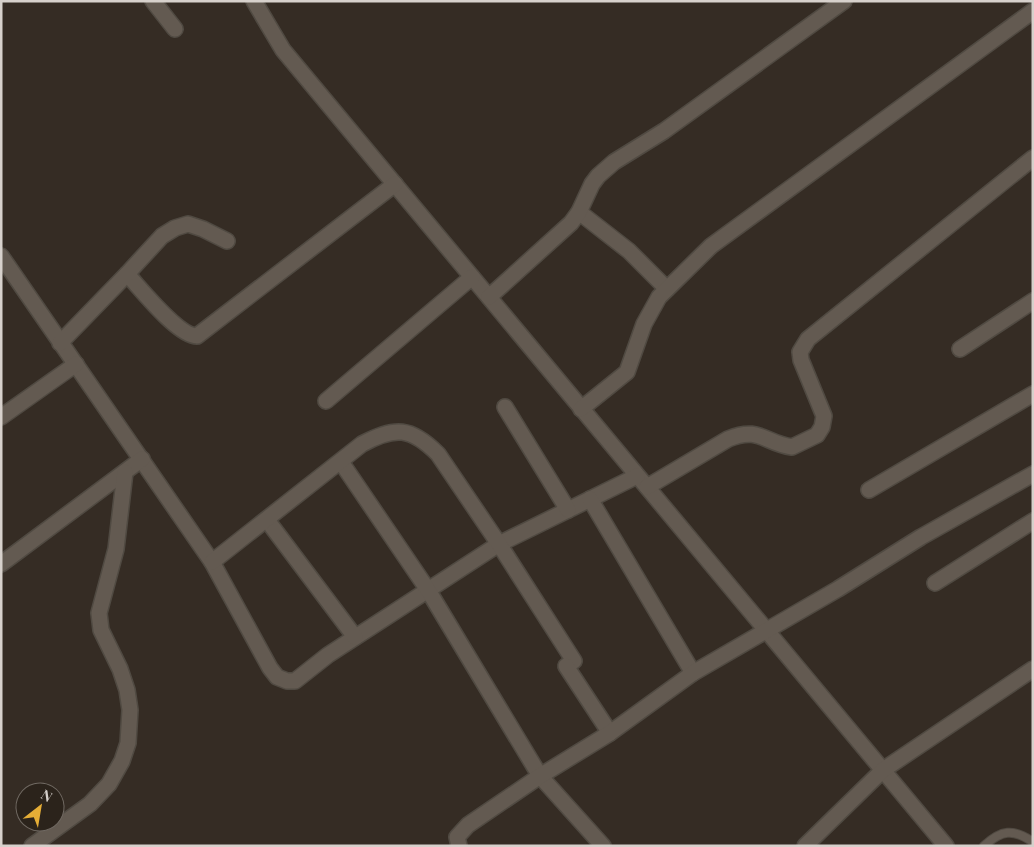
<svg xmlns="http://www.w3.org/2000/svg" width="1034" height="847" viewBox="0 0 1034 847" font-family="'Playfair Display',serif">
	<rect width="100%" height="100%" fill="#352c24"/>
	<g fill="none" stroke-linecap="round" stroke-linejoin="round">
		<g stroke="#504a42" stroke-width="10">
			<path id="lane" d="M984,846C1001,830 1013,828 1033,842"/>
		</g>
		<g stroke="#504a42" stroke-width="18">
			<g id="street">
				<polyline points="153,1 175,29"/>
				<polyline points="254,1 283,50 946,846"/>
				<polyline points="579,212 629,251 667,289"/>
				<polyline points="1,256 212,562 270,668 277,677 287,681 295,681 328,655 499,544 637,476"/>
				<path d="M127,274C141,289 178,336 197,336L395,184"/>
				<polyline points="489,297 571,223 579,212 592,184 598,176 614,162 664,131 844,1"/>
				<polyline points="60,343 127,274 162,236 175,228 188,224 203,229 227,241"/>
				<polyline points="960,349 1033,301"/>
				<polyline points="326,401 472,277"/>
				<polyline points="505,407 568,510"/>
				<polyline points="581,409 627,372 644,324 659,297 711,246 1033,11"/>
				<polyline points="1,417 76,364"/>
				<polyline points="341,462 428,590 540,776 603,846"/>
				<path d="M647,487L728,439C760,426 764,443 792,447L817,435L822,427L824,416L801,360L800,352L808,339L1033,158"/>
				<polyline points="869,490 1033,394"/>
				<polyline points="590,499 693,673"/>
				<polyline points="267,520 355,637"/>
				<path d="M212,562L362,444C395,426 411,427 438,454L499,544L574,661"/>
				<polyline points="1,564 142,459"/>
				<polyline points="935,583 1033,521"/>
				<polyline points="566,666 610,733"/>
				<polyline points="32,846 90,804 109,784 122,761 128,743 130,710 127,690 120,669 101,630 99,613 116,549 125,472"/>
				<polyline points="459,846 457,837 468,825 540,776 610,733 693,673 838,589 921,537 1033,474"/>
				<polyline points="805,846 883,770 1033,669"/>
			</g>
		</g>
		<use href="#lane" stroke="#635a51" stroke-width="8"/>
		<use href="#street" stroke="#635a51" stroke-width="15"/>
	</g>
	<rect width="1034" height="847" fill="none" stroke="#d7d1cc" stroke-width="5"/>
	<g transform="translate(40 807) rotate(31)"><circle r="24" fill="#2b231b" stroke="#706962"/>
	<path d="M0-4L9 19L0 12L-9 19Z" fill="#e5ad36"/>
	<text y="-8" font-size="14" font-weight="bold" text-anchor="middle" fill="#d7d1cc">N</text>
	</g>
</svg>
